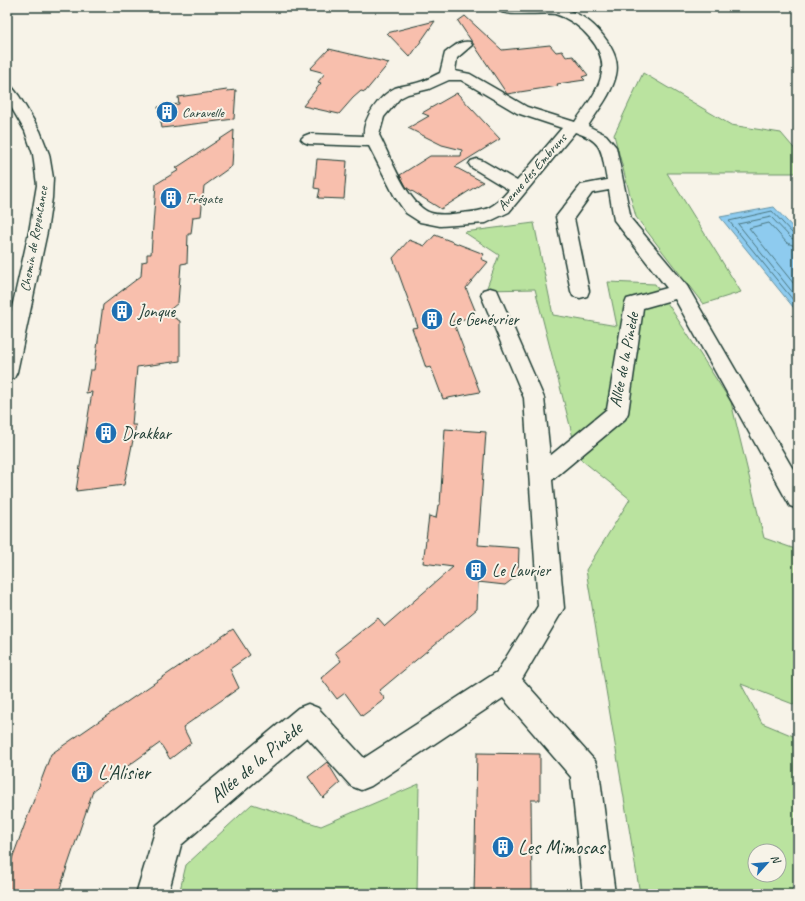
<svg xmlns="http://www.w3.org/2000/svg" width="805" height="901" viewBox="0 0 805 901" font-family="Caveat,sans-serif">
	<rect width="100%" height="100%" fill="#f7f3e8"/>
	<filter id="ink" filterUnits="userSpaceOnUse"><feTurbulence type="fractalNoise" baseFrequency=".025" numOctaves="2"/><feDisplacementMap in="SourceGraphic" scale="8" xChannelSelector="R" yChannelSelector="G"/><feConvolveMatrix kernelMatrix="1 2 1 2 8 2 1 2 1" color-interpolation-filters="sRGB"/></filter>
	<g filter="url(#ink)">
		<g fill="#bae39f" stroke="#6c906a" fill-rule="evenodd">
			<polygon points="643,73 731,125 781,133 798,153 798,173 667,173 741,292 703,304 636,217 614,135"/>
			<path d="M534,223L553,315L617,326L608,282L655,284L731,402L764,538L798,550V706L741,684L762,723L798,738V894H640L586,570L630,499L578,457L535,289L486,290L499,255L464,232ZM755,851H779V875H755Z"/>
			<polygon points="419,784 417,894 179,894 186,865 252,804 321,826"/>
		</g>
		<polygon fill="#8ecbef" stroke="#6292a4" points="774,207 798,233 798,313 720,217"/>
		<g fill="none" stroke-linecap="round" stroke-linejoin="round">
			<g stroke="#4b767f" stroke-width="1">
				<polyline points="798,236 793,234 772,211 729,221 798,306"/>
				<polyline points="798,241 791,238 771,217 738,224 798,299"/>
				<polyline points="798,247 787,243 769,223 749,228 798,289"/>
			</g>
		</g>
		<g fill="#f8bfad" stroke="#1f3d34">
			<polygon points="465,16 502,50 550,45 556,52 562,51 566,57 573,56 588,75 582,77 585,80 557,84 558,86 507,94 458,21"/>
			<polygon points="435,21 410,57 387,33"/>
			<polygon points="329,49 389,63 365,92 361,91 353,98 339,114 303,106 321,83 318,82 325,73 310,69"/>
			<polygon points="227,90 227,91 236,90 234,119 162,128 158,107 179,104 178,97"/>
			<polygon points="457,93 500,139 455,167 483,182 441,209 407,188 400,175 430,156 461,156 462,150 442,145 408,128 429,116 422,113"/>
			<polygon points="234,130 232,166 204,186 201,216 193,217 191,234 188,234 187,263 181,264 178,303 166,313 180,321 180,361 137,367 132,425 136,425 124,485 76,491 92,392 86,393 90,370 94,370 103,305 141,276 142,262 147,261 147,254 151,254 156,184 179,170 176,168"/>
			<polygon points="317,159 347,161 344,199 318,198 320,189 314,188"/>
			<polygon points="435,235 484,254 481,259 488,262 466,288 475,310 470,318 453,321 480,392 443,399 431,367 426,368 412,328 418,327 393,258 409,240 425,246"/>
			<polygon points="445,429 486,432 478,545 519,548 518,575 505,585 478,582 477,609 379,691 385,699 362,716 345,693 337,699 321,678 341,661 335,652 378,618 385,626 453,567 423,563 429,516 436,518 438,505 440,505"/>
			<polygon points="233,629 250,655 230,669 239,688 183,727 191,743 170,759 160,743 93,791 58,894 7,894 7,872 51,754"/>
			<polygon points="477,753 540,754 540,800 531,800 532,894 474,894"/>
			<polygon points="327,762 340,783 323,798 308,777"/>
		</g>
		<g fill="none" stroke-linecap="round" stroke-linejoin="round">
			<g stroke="#1f3d34" stroke-width="3">
				<g id="minor">
					<path d="M502,7C545,7 579,0 607,41C614,52 619,62 616,75C612,94 598,110 588,126L606,135L616,147L631,219L687,286L798,478V509L790,506L675,299L643,308L628,413L625,419L552,480L564,608L522,679L595,761L599,771L615,894H583L571,777L503,698L371,786L361,790L351,786L307,737L181,845L168,894H136L157,825L298,708L308,704L318,708L364,758L497,672L538,606L524,398L481,295L483,290L490,288L497,290L544,398L550,456L607,409L625,304L627,299L667,288L614,220L609,190L592,193L574,218L589,291L587,296L580,298L573,296L571,291L556,217L581,185L607,180C601,152 605,142 575,132L509,212L486,223L440,226L420,222L406,213L395,197L369,146L309,144L304,142L301,139L304,136L309,134L364,136C362,119 380,95 395,88C403,85 412,85 420,82C427,80 433,76 440,73L445,53C453,47 460,40 470,42L472,45L457,58L455,71L470,74L527,107L575,122C594,95 617,69 590,38C581,27 569,18 555,14C544,12 503,17 499,10ZM449,80H461L517,113L562,128L517,181L483,161L477,159L471,161L469,164L471,167L509,190C493,209 486,211 462,213C452,214 440,216 431,213C408,206 390,156 379,135L384,117L400,98L408,94L429,89Z"/>
					<polygon points="7,86 12,87 19,96 40,131 49,154 53,178 52,198 47,232 17,372 14,378 7,380 7,330 29,232 37,185 33,154 25,131 7,100"/>
				</g>
			</g>
			<use href="#minor" fill="#f7f3e8" fill-rule="evenodd"/>
		</g>
	</g>
	<defs>
		<g id="building-disc" transform="scale(1.15)"><circle r="9.5" fill="#1f6fb2" stroke="#f7f3e8"/><path d="M-4-6H4V6H1V3H-1V6H-4ZM-2.5-4.3h1.7v1.8h-1.7ZM.8-4.3h1.7v1.8H.8ZM-2.5-1h1.7V.8h-1.7ZM.8-1h1.7V.8H.8Z" fill="#fff"/></g>
	</defs>
	<g fill-rule="evenodd">
		<use href="#building-disc" x="167" y="112"/>
		<use href="#building-disc" x="171" y="198"/>
		<use href="#building-disc" x="122" y="311"/>
		<use href="#building-disc" x="432" y="319"/>
		<use href="#building-disc" x="106" y="433"/>
		<use href="#building-disc" x="476" y="570"/>
		<use href="#building-disc" x="82" y="772"/>
		<use href="#building-disc" x="503" y="847"/>
	</g>
	<g text-anchor="middle" dominant-baseline="central" stroke-width="4" stroke-linejoin="round" paint-order="stroke">
		<g font-size="14" fill="#1f3d34" stroke="#f7f3e8" text-anchor="start">
			<text x="182" y="112">Caravelle</text>
			<text x="186" y="198">Frégate</text>
		</g>
		<g font-size="14" fill="#1f3d34" stroke="#f7f3e8">
			<text transform="translate(532 172) rotate(-49)">Avenue des Embruns</text>
			<text transform="translate(34 239) rotate(-80)">Chemin de Repentance</text>
		</g>
		<g font-size="17" fill="#1f3d34" stroke="#f7f3e8" text-anchor="start">
			<text x="138" y="311">Jonque</text>
			<text x="448" y="319">Le Genévrier</text>
			<text x="122" y="433">Drakkar</text>
			<text x="492" y="570">Le Laurier</text>
		</g>
		<g font-size="17" fill="#1f3d34" stroke="#f7f3e8">
			<text transform="translate(624 360) rotate(-79)">Allée de la Pinède</text>
		</g>
		<g font-size="20" fill="#1f3d34" stroke="#f7f3e8">
			<text transform="translate(256 762) rotate(-40)">Allée de la Pinède</text>
		</g>
		<g font-size="20" fill="#1f3d34" stroke="#f7f3e8" text-anchor="start">
			<text x="98" y="772">L'Alisier</text>
			<text x="518" y="847">Les Mimosas</text>
		</g>
	</g>
	<rect width="805" height="901" fill="none" stroke="#f7f3e8" stroke-width="24"/>
	<rect x="12" y="12" width="781" height="877" fill="none" stroke="#1f3d34" stroke-width="1.5" filter="url(#ink)"/>
	<g transform="translate(767 863) rotate(63)"><circle r="19" fill="#f7f3e8" stroke="#a1aaa0"/>
	<path d="M0-3L7 15L0 10L-7 15Z" fill="#1f6fb2"/>
	<text y="-6" font-size="11" font-weight="bold" text-anchor="middle" fill="#1f3d34">N</text>
	</g>
</svg>
